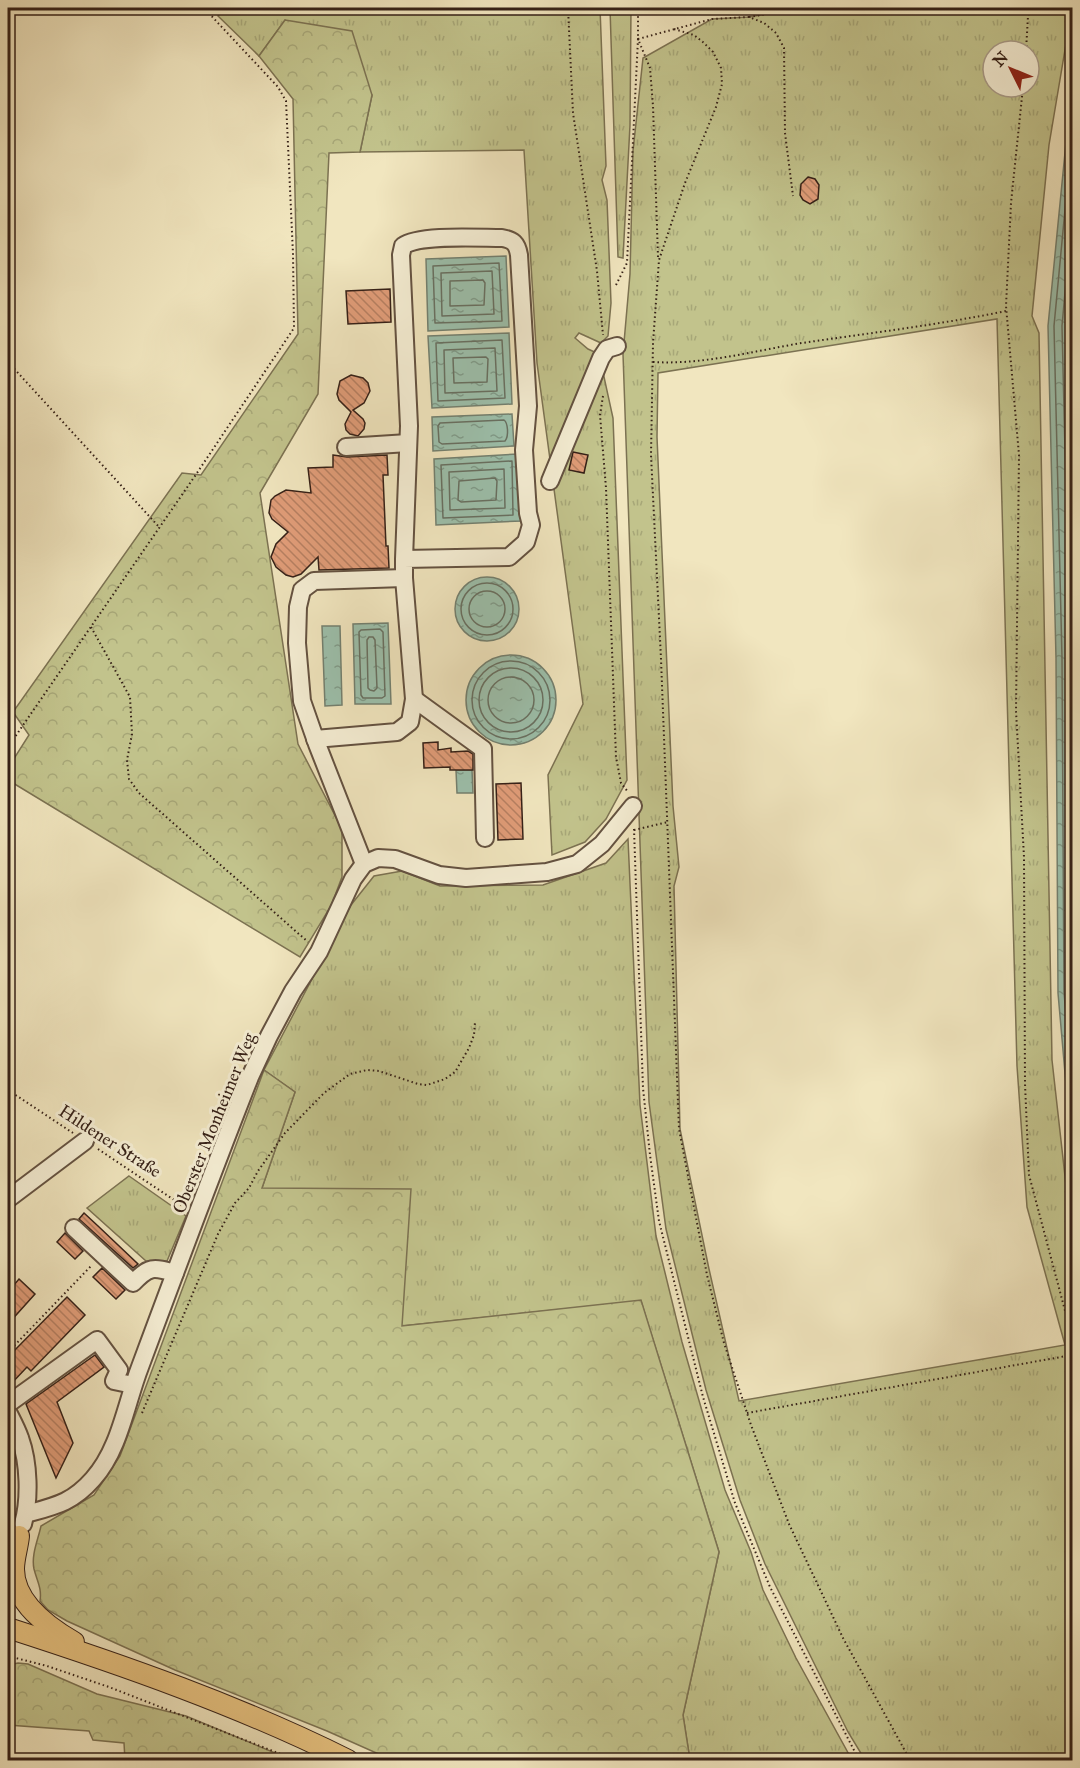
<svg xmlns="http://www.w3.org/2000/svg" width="1080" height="1768" viewBox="0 0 1080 1768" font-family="'IM FELL Great Primer',serif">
	<defs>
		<pattern id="grass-tufts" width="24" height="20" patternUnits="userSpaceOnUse" patternTransform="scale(1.5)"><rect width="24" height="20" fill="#c2c38c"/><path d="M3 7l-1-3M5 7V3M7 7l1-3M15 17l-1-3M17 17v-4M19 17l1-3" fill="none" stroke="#a7a778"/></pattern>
		<pattern id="forest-crowns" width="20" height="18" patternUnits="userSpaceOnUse" patternTransform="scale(1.5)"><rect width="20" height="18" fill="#c2c38c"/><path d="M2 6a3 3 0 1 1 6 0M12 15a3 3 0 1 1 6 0" fill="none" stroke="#a7a778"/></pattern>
		<pattern id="water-ripples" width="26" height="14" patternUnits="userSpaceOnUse" patternTransform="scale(1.5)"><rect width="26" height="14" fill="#9cc0ac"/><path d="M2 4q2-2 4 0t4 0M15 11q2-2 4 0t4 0" fill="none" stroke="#809c8b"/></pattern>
		<pattern id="building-back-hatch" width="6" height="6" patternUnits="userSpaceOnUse" patternTransform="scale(1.5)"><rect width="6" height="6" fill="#e09c78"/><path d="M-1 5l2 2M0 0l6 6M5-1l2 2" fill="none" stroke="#b67f61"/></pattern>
	</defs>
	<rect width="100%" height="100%" fill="#f1e6bf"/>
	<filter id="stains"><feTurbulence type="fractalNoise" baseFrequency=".00333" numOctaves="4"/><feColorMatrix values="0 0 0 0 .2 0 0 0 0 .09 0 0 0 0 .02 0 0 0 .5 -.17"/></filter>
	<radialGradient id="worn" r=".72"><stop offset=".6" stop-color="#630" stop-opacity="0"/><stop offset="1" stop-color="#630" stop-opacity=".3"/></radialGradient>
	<g fill="url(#grass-tufts)" stroke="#7c7252" stroke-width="1.5" fill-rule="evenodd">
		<polygon points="351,8 600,8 606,166 602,180 607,200 611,303 608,336 601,343 579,333 575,338 588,349 599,354 613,418 627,780 606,819 585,842 552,855 548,775 583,704 537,363 524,150 360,152 372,95 285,20 259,56 218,16 222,11"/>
		<polygon points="610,8 631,8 630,125 623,258 618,257"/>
		<path d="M803,8H1072L1049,145L1032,316L1039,333L1052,1060L1069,1212L1072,1223V1760H865L848,1732L765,1564L740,1500L706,1390L666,1229L649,1102L623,354L630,274L633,151L643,58L712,19L749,17ZM993,51H1029V87H993ZM997,319L1017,1066L1027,1207L1065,1345L739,1401L709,1269L680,1129L674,886L679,867L673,806L657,437L658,373Z"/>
		<polygon points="628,839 640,1105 656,1236 682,1342 725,1490 751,1552 763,1590 796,1658 852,1760 690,1760 683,1715 719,1552 641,1301 401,1326 262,1188 295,1092 264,1070 351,905 374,876 402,871 440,886 543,885 606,863"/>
		<polygon points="129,1176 186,1216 167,1261 146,1261 87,1208"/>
	</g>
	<g fill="url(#forest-crowns)" stroke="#7c7252" stroke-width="1.5">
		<polygon points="285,20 352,31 372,95 360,152 329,153 318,394 260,493 298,744 342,829 342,877 331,906 300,957 8,780 8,768 29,735 13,712 182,473 201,475 298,334 293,99 259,56"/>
		<path d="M264,1070L295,1092L262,1188L411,1189L402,1326L641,1300L719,1552L683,1715L690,1760H392L327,1731L175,1670L67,1621L48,1610L40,1601C42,1588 37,1581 34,1569C31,1555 38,1540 41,1526L94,1495L120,1456Z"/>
		<polygon points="18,1663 28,1664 97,1694 186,1716 292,1760 125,1760 124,1743 93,1740 89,1731 8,1725 8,1670 9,1665"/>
	</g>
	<g fill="url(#water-ripples)" stroke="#738070" stroke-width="1.5">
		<polygon points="1072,100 1072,1153 1058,993 1056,658 1048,326 1068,122"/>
		<polygon points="506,256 509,327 428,331 426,259"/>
		<polygon points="509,333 512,404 432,408 428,336"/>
		<polygon points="512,414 514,446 433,451 432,417"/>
		<polygon points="518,454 521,521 436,525 434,459"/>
		<circle cx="487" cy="609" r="32"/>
		<polygon points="388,623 391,704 355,704 353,624"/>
		<polygon points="322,626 340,626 342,705 325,706"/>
		<circle cx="511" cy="700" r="45"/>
		<polygon points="456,770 472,770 473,793 457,793"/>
	</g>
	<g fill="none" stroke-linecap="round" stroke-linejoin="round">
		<g stroke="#687062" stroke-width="1.5">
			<polyline points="1072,136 1054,326 1062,658 1064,992 1072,1088"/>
			<polyline points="1072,215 1062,326 1070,658 1072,1006"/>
			<polygon points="499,263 502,321 435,323 433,266"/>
			<polygon points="492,271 494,314 442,316 441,273"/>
			<polygon points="483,280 485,283 484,305 450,306 450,281"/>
			<polyline points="1072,310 1071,327 1072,393"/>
			<polygon points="502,340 505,398 438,401 436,343"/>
			<polygon points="495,348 497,391 445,393 444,350"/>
			<polygon points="486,357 488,359 487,382 454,383 453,358"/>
			<path d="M504,420C508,423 509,436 505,441L442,444L439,442L438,426L440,423Z"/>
			<polygon points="512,461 513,515 443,518 441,465"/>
			<polygon points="504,469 505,508 450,510 449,472"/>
			<polygon points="495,478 497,481 496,500 461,502 458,500 459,481"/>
			<circle cx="487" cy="609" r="26"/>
			<circle cx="487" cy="609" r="18"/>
			<polygon points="380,629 383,632 385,696 382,698 363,698 361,695 359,632 361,630"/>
			<polygon points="369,637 373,637 375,640 377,688 374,691 370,690 368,688 367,640"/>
			<circle cx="511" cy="700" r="39"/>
			<circle cx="511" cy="700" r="32"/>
			<circle cx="511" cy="700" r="23"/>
		</g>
	</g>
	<g fill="url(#building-back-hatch)" stroke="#352017" stroke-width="1.5">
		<polygon points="808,177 815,179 819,185 818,199 810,204 803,200 800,195 801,184"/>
		<polygon points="390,289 391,322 348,324 346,291"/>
		<polygon points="351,375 363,378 368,383 370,391 364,403 353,410 363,419 365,423 364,429 358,436 350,434 346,430 345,424 351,412 339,400 337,394 340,381"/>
		<polygon points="573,452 588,455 584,473 569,470"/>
		<polygon points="333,455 347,457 387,455 388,475 383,475 386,546 388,546 389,568 319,570 318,557 301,574 293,577 286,575 276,567 271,557 276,544 288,532 272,519 269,513 271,500 275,496 286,490 311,493 308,468 333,467"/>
		<polygon points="438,742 438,750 451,748 451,752 468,751 473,754 473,770 450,770 450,767 424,768 423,743"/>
		<polygon points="521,783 523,839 498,840 496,784"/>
		<polygon points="84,1213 98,1226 138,1264 133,1268 79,1219"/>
		<polygon points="65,1233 83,1251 75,1259 57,1242"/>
		<polygon points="102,1268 125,1290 116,1299 93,1277"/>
		<polygon points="19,1279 35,1294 8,1324 8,1292"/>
		<polygon points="67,1297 85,1315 31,1371 27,1367 8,1387 8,1357"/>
		<polygon points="95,1355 104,1367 57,1402 73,1443 56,1478 26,1404"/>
	</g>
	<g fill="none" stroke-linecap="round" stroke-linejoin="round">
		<g stroke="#645241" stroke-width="20">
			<g id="minor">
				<polyline points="346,447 408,443"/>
				<polyline points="550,481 601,358 607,349 617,346"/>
				<polyline points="414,699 483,749 485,838"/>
				<path d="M315,739L397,732L410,722L414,699L404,578V559L409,426L401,255L403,246C419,234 479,238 502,238C513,240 517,243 519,255L528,406L524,450L528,513L531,525L526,542L509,557L404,559"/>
				<polyline points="364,864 317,744 302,701 297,643 298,607 302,590 314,581 404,578"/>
				<polyline points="8,1199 85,1141"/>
				<path d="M74,1228L133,1283C149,1266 153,1267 175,1273"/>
				<polyline points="8,1404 97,1340 119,1370 114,1381 133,1385"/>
				<path d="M8,1412C12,1420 17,1429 20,1438C29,1463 30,1499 23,1524"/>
				<path d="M26,1514C55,1506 72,1503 93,1479C120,1449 126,1403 140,1367C176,1270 212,1173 250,1077L269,1036L293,991L319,952L353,879L364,864L378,858L395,859L439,875L466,878L547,872L577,864L602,844L633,806"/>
			</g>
		</g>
		<g stroke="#352017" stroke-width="22">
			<g id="major">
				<path d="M19,1536C18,1547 14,1558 14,1569C14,1603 48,1627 74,1642"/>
				<path d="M8,1628C123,1665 240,1706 348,1760"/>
			</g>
		</g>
		<g stroke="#352017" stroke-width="2" stroke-dasharray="1.5 3" stroke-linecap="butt">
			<polyline points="568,8 573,113 597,271 603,335"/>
			<polyline points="1052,8 1072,14"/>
			<polyline points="749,17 803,8"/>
			<polyline points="674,29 694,35 704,43 713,52 721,68 722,84 716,107 685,183 659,260 653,343 651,455 661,659 679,1129 707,1275 724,1343 751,1425 789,1524 843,1638 910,1760"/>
			<polyline points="1026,51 1028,16 1031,8"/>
			<polyline points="1023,87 1011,203 1006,306 1019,455 1016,711 1024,857 1025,1084 1029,1175 1072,1337"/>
			<polyline points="658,257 653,106 650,68 638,39 712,19 749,17 764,23 776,33 784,48 785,133 793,196"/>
			<polyline points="616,285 627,263 638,39 638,8"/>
			<polyline points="8,362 160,528"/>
			<path d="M653,362C704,365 753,351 802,343C870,333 938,325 1006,311"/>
			<polyline points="603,396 600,415 606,488 616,757 621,783 628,792"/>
			<polyline points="91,627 130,697 132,734 127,760 129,779 139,793 308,942"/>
			<polyline points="8,747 197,473 294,328 293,254 286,101 278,87 204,8"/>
			<polyline points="634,829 643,1088 650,1155 659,1221 703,1397 735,1503 770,1587 859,1760"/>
			<polyline points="634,830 668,822"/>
			<polyline points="8,1090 73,1133"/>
			<polyline points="98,1149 183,1206"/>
			<polyline points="8,1342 13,1347 92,1265"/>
			<polyline points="142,1413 218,1234 235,1203 249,1188 258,1171 285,1133 324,1093 350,1074 367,1070 379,1071 418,1084 427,1085 445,1079 455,1072 469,1048 474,1035 475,1022"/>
			<polyline points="747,1413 1072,1355"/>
			<polyline points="8,1656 47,1666 109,1687 296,1760"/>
		</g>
		<use href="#minor" stroke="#f6efd5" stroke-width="16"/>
		<use href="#major" stroke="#e8c380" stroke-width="20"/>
	</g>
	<g text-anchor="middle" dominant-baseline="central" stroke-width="6" stroke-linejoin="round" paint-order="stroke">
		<g font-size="18" fill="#352017" stroke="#f6efd5">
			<text transform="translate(214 1123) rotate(-68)">Oberster Monheimer Weg</text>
			<text transform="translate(110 1141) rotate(33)">Hildener Straße</text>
		</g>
	</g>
	<rect width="1080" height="1768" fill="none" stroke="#f1e6bf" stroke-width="30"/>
	<rect x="9" y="9" width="1062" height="1750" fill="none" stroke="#352017" stroke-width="3"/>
	<rect x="15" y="15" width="1050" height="1738" fill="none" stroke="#352017" stroke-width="1.5"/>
	<g transform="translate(1011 69) rotate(313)"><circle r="28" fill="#f6efd5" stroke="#a99c89" stroke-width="1.5"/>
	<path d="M0-4.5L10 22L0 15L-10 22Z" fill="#8f2418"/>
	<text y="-9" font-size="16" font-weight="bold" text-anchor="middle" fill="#352017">N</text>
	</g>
	<rect width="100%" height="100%" filter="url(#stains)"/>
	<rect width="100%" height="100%" fill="url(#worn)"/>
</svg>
